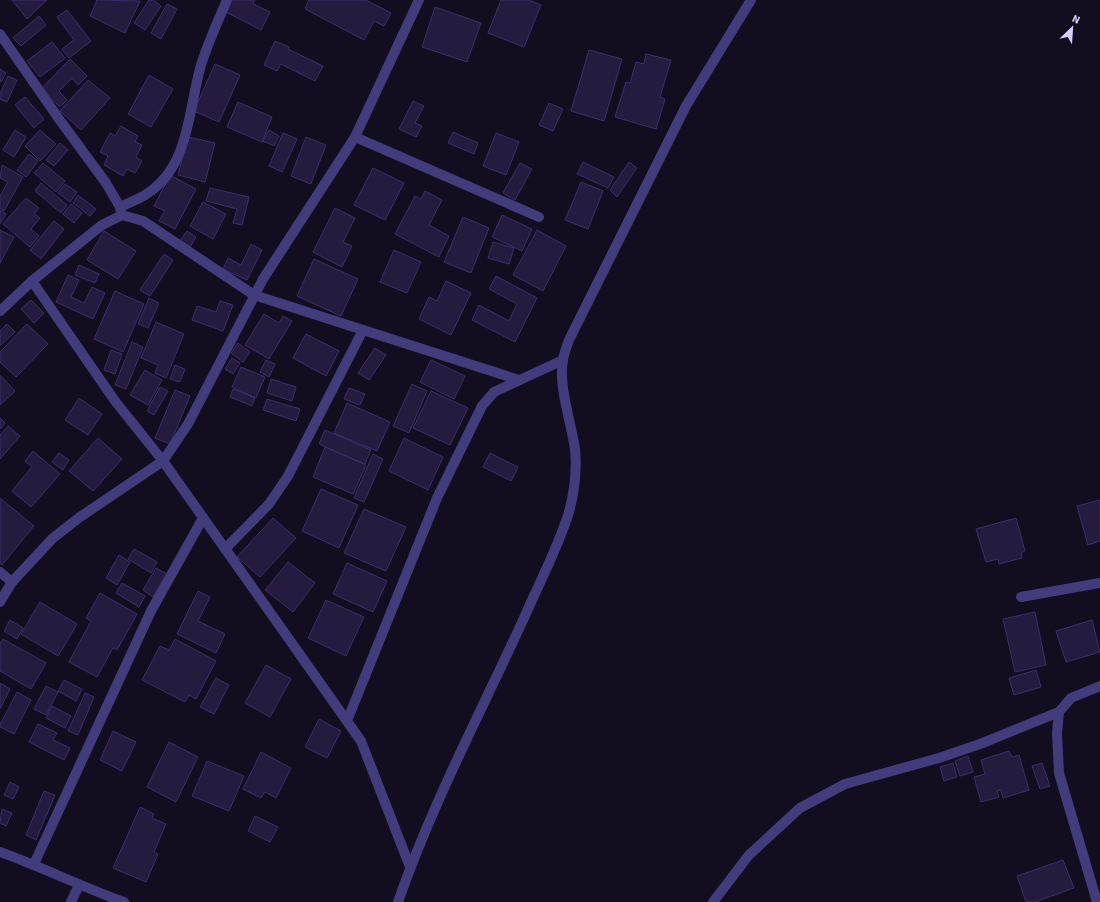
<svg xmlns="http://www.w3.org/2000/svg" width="1100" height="902" viewBox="0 0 1100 902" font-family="'Source Sans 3',sans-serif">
	<rect width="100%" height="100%" fill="#120e1f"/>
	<g fill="#241b3f" stroke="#3e2e6a">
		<polygon points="12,0 47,0 27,19"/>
		<polygon points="97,0 140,1 125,33 90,16"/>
		<polygon points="149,0 153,0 161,6 145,30 134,23"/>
		<polygon points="229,0 254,0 253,4 270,12 261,30 224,11"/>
		<polygon points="309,0 366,0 391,13 384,26 374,21 364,40 305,9"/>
		<polygon points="501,0 529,0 541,5 524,47 488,33"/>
		<polygon points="167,4 177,9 161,39 151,33"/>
		<polygon points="435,7 481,23 467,62 422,47"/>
		<polygon points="67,10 91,41 69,58 62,49 74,40 57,17"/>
		<polygon points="39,16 46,25 21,46 13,38"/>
		<polygon points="275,41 289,47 288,49 323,66 315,81 281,64 277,71 264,65"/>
		<polygon points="52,42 65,58 40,77 27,61"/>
		<polygon points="589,50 622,59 604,121 571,111"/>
		<polygon points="646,54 671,60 660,97 665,99 656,129 615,117 626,82 630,83 636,62 644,64"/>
		<polygon points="70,59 87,76 78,85 72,78 59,91 67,100 60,107 41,89"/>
		<polygon points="215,64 240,75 219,122 194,111"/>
		<polygon points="0,69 6,73 1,82 0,82"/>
		<polygon points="149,75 173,89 151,127 128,114"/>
		<polygon points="8,76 17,80 7,102 0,99 0,94"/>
		<polygon points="88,80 110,98 81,130 60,111"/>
		<polygon points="25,97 44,119 34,128 15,105"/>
		<polygon points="413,101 424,106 415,123 422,126 416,137 399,129"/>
		<polygon points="238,102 272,117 262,142 227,127"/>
		<polygon points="549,103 563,109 553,131 539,125"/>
		<polygon points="121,126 138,136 135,142 142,145 136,157 142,161 135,173 127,169 123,176 104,165 108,156 100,152 110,133 115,136"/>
		<polygon points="15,130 26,137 14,157 3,150"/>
		<polygon points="40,130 56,144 40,161 25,146"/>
		<polygon points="269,130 279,136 274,146 263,141"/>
		<polygon points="453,132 478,143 474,154 448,143"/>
		<polygon points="283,133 297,139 282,172 269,166"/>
		<polygon points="496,133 519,142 506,175 483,166"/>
		<polygon points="188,137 215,143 205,182 178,175"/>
		<polygon points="306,137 326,145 311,184 291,176"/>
		<polygon points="60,143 68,150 54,166 46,160"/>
		<polygon points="29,154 38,161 26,177 17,170"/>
		<polygon points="583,162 614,177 608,188 577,174"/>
		<polygon points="629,162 637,168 617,197 610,190"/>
		<polygon points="43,163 65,181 56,192 34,173"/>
		<polygon points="520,163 532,169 515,200 503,193"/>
		<polygon points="2,165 23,177 4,211 0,208 0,196 8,182 0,178"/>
		<polygon points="373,168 404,183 385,220 354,205"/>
		<polygon points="170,175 196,189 175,229 159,221 165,211 154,206"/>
		<polygon points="581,182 603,191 588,229 565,220"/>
		<polygon points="41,183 67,205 61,213 35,191"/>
		<polygon points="65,184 77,192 70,202 58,193"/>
		<polygon points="210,188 249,197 242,225 233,223 237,209 206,201"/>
		<polygon points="425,191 442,200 429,225 449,236 439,257 395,234 415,196 421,199"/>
		<polygon points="78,195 96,209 90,216 73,203"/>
		<polygon points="26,198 39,208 34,214 40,218 31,229 39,236 30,247 3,224"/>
		<polygon points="203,202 226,214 213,239 190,226"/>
		<polygon points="71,204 82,213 74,223 63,214"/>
		<polygon points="335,208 355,218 343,242 352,246 342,267 313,252"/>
		<polygon points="0,210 6,214 0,224"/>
		<polygon points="502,215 532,229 522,251 492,237"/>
		<polygon points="463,217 489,228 471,273 444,262"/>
		<polygon points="54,221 64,229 41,259 30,250"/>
		<polygon points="0,230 14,237 0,263"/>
		<polygon points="537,230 566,246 543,291 513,275"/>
		<polygon points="104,231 136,251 118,279 87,260"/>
		<polygon points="187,231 196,237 190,247 180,241"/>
		<polygon points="493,242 514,248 509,264 488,258"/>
		<polygon points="251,244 262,250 247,280 223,269 228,258 241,265"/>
		<polygon points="394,250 421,262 407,293 380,282"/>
		<polygon points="164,254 173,260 150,296 140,290"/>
		<polygon points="314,259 358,279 341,316 297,296"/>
		<polygon points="79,265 99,274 95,283 75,275"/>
		<polygon points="68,275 79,280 71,297 84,303 92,287 105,293 93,319 56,302"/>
		<polygon points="496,276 537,298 515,342 472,320 479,305 509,321 517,304 489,289"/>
		<polygon points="446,281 471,293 451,335 419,319 429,297 437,301"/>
		<polygon points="115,291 144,304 123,352 94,339"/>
		<polygon points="149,298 159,303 148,328 138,324"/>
		<polygon points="31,300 44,313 34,323 21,309"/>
		<polygon points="220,301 233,305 223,331 192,320 197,306 216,312"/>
		<polygon points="264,314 279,323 283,316 292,321 269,359 245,345"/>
		<polygon points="156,322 184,334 166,378 155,373 158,365 141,358"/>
		<polygon points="7,324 15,332 0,346 0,331"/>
		<polygon points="27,324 48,344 16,377 0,362 0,352"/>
		<polygon points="306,334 339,351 326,376 293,358"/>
		<polygon points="132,342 143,347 126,389 115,385"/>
		<polygon points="238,343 250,352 243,362 231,353"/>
		<polygon points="375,348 386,355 369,380 358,373"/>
		<polygon points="111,350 122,354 115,374 104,370"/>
		<polygon points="232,358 240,363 233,374 225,369"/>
		<polygon points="266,360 275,364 269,377 260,372"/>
		<polygon points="431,360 465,376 454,399 420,382"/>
		<polygon points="175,365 185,369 180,382 170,379"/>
		<polygon points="241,367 265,377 256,398 232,387"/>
		<polygon points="145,370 162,380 148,405 130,395"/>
		<polygon points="0,375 15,391 0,405"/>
		<polygon points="271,379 296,387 292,401 267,393"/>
		<polygon points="412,384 427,391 409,433 393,426"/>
		<polygon points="160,387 168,391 154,415 147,411"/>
		<polygon points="349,388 365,394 360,405 344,399"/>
		<polygon points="233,389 255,398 252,406 230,397"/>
		<polygon points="175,390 190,396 170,444 155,438"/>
		<polygon points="431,391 468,408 450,445 413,428"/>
		<polygon points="79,398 102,414 88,435 65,420"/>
		<polygon points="267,399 300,409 296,421 263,410"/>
		<polygon points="347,403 390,422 377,451 334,433"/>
		<polygon points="0,418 5,423 0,429"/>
		<polygon points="8,426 20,436 0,459 0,435"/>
		<polygon points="325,430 371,450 365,464 319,444"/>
		<polygon points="98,438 122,459 93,491 69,471"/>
		<polygon points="404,438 443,457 428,490 389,471"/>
		<polygon points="325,447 366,465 353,494 313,477"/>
		<polygon points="33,451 60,474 31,507 12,491 32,467 25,461"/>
		<polygon points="59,453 69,460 63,470 52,462"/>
		<polygon points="490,453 518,467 511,481 483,467"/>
		<polygon points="373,454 383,459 364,502 354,498"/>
		<polygon points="321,489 358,505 339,548 302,531"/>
		<polygon points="0,498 34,526 2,565 0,563"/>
		<polygon points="1100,500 1100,541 1088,545 1077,506"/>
		<polygon points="364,509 406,527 386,571 344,553"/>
		<polygon points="273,518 296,538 260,577 237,557"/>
		<polygon points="1016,518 1025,551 1021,553 1022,558 999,564 998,559 986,562 976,529"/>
		<polygon points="134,549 157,562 151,573 128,559"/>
		<polygon points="119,555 130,562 117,585 106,578"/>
		<polygon points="288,562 315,583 293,612 265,590"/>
		<polygon points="347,563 387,581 373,612 333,594"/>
		<polygon points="156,568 167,574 153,597 143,590"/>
		<polygon points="122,583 145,596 139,607 116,593"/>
		<polygon points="198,591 210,597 198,621 225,634 216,653 177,634"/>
		<polygon points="100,593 137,614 117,650 113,648 97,677 69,662 91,621 86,618"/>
		<polygon points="326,600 364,617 346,656 308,638"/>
		<polygon points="40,602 77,624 58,656 21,634"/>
		<polygon points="1035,612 1046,665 1015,672 1003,619"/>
		<polygon points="10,620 23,628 17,639 4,631"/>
		<polygon points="1092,620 1100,652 1066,662 1056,631"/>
		<polygon points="3,639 46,663 31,689 0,671 0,644"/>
		<polygon points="175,639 216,661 196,699 189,695 185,702 142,680 160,646 169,650"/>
		<polygon points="266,665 291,679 270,717 245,703"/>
		<polygon points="1036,670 1041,687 1014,695 1009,678"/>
		<polygon points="216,678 229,685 214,714 200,707"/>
		<polygon points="64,680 82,689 76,701 58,691"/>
		<polygon points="0,683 10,689 0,709"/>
		<polygon points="46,686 58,692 46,715 34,709"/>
		<polygon points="17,692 31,700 14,734 0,727 0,725"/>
		<polygon points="85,693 94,697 78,735 68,731"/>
		<polygon points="52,706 71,716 65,728 46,718"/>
		<polygon points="319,719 341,731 327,758 305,747"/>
		<polygon points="38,724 57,733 53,740 70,748 64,760 29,742"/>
		<polygon points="113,731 136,742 122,771 100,760"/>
		<polygon points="169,742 198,757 176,802 147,787"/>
		<polygon points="1009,751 1012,757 1019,755 1029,790 1003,798 1001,790 997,791 999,797 981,802 974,777 985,774 981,760"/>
		<polygon points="261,752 291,768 276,798 265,792 261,798 243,789"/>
		<polygon points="968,756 973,772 960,776 955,761"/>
		<polygon points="207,761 244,776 229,811 192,796"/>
		<polygon points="953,763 957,777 944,781 940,767"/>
		<polygon points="1042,763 1050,786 1040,789 1032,766"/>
		<polygon points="10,782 19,787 13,799 4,795"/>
		<polygon points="44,791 55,795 36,840 26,835"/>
		<polygon points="140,807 154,814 152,818 166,824 154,852 158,854 146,882 113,868"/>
		<polygon points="2,809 12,813 6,826 0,823"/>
		<polygon points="255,816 278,827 270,842 248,831"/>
		<polygon points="1063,860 1074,888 1035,902 1026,902 1017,876"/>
	</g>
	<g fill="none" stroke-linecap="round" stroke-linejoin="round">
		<g stroke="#423b7c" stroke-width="10">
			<polyline points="0,34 59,119 106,183 120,207 121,212"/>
			<polyline points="355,137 539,217"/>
			<path d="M120,207C128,203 137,200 145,195C190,168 188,110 201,65C208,43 218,21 227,0"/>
			<polyline points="32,281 115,401 163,461 361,741 410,867"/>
			<polyline points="0,311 32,281 102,225 122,215 143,221 254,295 519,380"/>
			<polyline points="225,549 269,504 288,476 363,330"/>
			<polyline points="0,572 12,582"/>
			<polyline points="1021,597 1100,583"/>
			<polyline points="0,602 12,582 53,538 80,517 163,461 188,424 263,279 355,137 419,0"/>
			<polyline points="347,721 437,498 482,406 494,392 563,360"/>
			<path d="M0,852C42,867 82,887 124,902"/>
			<polyline points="34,864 151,611 203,518"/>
			<polyline points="71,902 79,885"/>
			<path d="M398,902C432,804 481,712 524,618C539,583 558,548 569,512C574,493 577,469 575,449C571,422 558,385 563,360C564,353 567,346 569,340L686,106L751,0"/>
			<polyline points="713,902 749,855 800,808 845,784 939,758 980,744 1059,712"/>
			<polyline points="1097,902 1059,773 1057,733 1059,712 1071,698 1100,686"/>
		</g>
	</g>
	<g transform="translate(1072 28) rotate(25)" stroke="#120e1f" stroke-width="3" paint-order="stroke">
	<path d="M0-3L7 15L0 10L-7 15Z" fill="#d6cefc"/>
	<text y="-6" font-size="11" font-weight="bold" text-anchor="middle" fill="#d6cefc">N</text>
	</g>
</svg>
